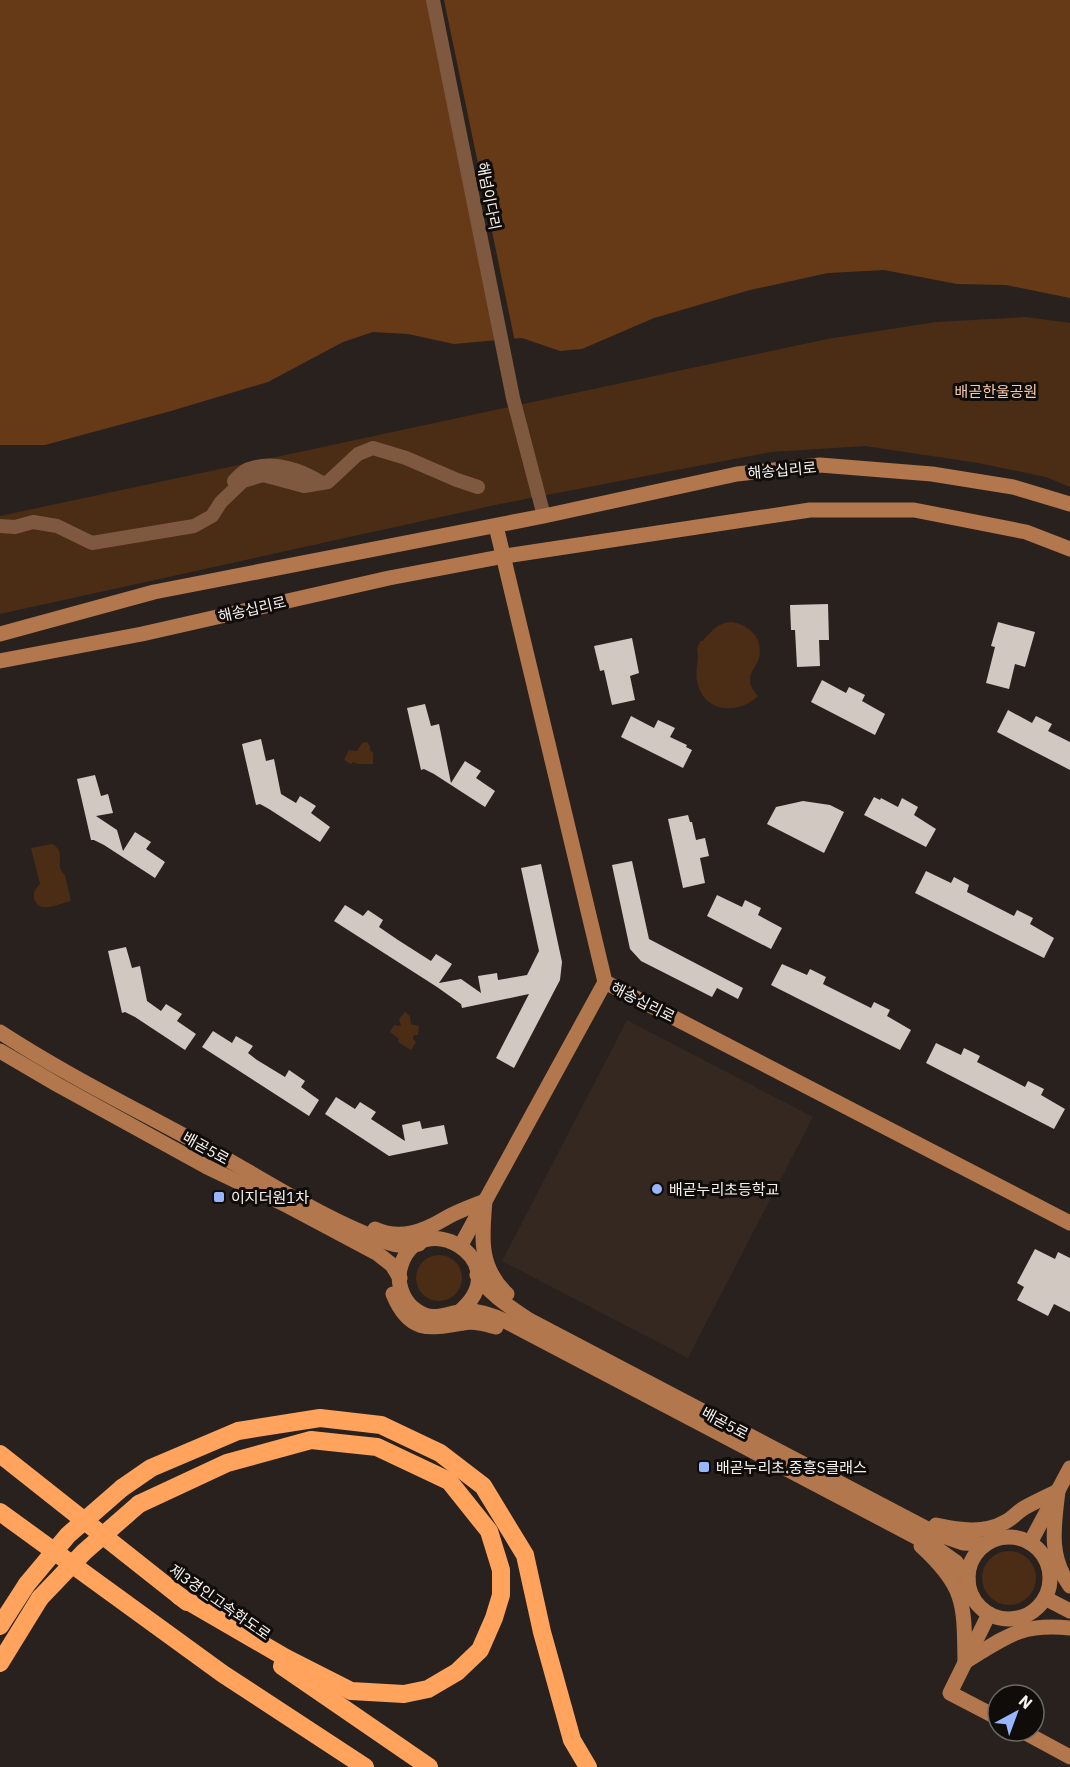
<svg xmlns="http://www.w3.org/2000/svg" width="1070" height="1767" viewBox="0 0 1070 1767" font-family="'IBM Plex Sans','Noto Sans KR',sans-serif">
	<rect width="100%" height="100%" fill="#29211d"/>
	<polygon fill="#342820" points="627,1020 813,1117 688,1358 502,1261"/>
	<g fill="#4b2c15">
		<polygon points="1026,317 1070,323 1070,487 1046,477 978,463 865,446 771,452 500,504 0,614 0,516 827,339 936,322"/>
		<path d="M731,622C749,624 764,639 759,658C757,666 750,671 750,680C750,687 754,691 758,696C739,714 707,714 698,685C695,675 697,667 698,658C698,652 696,649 699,644C703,637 700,645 705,638C714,629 718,623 731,622Z"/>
		<polygon points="367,742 370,746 370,751 373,752 373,764 358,764 353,762 351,764 344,760 349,750 357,751 362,743"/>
		<path d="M52,844C68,852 53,865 65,875L71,901C60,903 37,916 34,897C33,891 36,888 40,884L31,848Z"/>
		<polygon points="405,1012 410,1016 411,1024 419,1026 418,1035 414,1035 413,1039 416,1042 411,1050 398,1042 399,1039 390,1032 394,1025 401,1026 399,1019"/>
		<circle cx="439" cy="1278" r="23"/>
		<circle cx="1009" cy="1578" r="27"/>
	</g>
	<polygon fill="#663a17" points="0,0 1070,0 1070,298 1006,285 957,284 884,270 828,273 750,290 654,318 582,349 560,351 522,338 454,344 408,334 373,332 343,342 268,382 171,411 45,445 0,445"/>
	<polygon fill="#29211d" points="427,0 444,0 515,342 498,344"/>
	<g fill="#d2c8c2">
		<polygon points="828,604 829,640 819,640 820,666 797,667 795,630 791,630 790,605"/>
		<polygon points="998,622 1035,632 1025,667 1015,664 1009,689 986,683 995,647 991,646"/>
		<polygon points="632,638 639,673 630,676 635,700 612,705 604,670 600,671 594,646"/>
		<polygon points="822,680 846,693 849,687 865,695 862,701 885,714 875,735 811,702"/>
		<polygon points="425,704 431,726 439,724 451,783 465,761 481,771 476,778 495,791 485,807 434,774 424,769 421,770 407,708"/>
		<polygon points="1008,710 1032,723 1036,716 1052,724 1048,731 1070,742 1070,770 997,732"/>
		<polygon points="631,716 654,728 658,720 675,728 670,737 687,745 686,747 692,750 683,768 621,737"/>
		<polygon points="261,739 266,761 274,759 281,794 296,803 300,796 316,806 311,813 330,827 320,842 269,809 260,804 256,805 242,744"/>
		<polygon points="95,775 101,796 108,794 113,813 96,816 117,830 123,851 135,832 151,842 146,849 165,862 155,878 104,845 94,840 91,840 77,779"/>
		<polygon points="874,797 880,800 881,798 898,807 902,798 918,807 914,815 936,829 926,847 864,815"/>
		<polygon points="803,801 830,805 844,812 824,853 767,824 776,807"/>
		<polygon points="688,815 690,822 692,822 696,840 705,838 709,856 700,858 705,883 683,888 668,819"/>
		<polygon points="632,861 649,939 743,988 738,999 717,988 712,997 641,961 630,949 612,865"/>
		<polygon points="541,864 562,962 560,980 514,1068 496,1058 529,994 462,1008 461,1004 437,987 334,921 345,905 363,916 368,910 383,920 379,927 398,940 431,961 436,954 452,964 439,983 461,979 481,993 478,976 497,973 498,980 527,975 539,951 521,868"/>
		<polygon points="926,871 951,883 954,877 969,885 967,892 1014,916 1017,910 1033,918 1030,924 1054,938 1044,958 915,893"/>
		<polygon points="717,895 742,907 745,900 761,908 758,915 782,928 771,949 707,916"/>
		<polygon points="126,947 132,968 140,966 147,1001 161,1011 166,1004 182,1014 177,1021 196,1034 185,1050 135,1017 125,1012 122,1013 108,951"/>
		<polygon points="782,964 807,975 810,969 826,977 823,984 871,1008 874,1002 890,1010 887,1016 911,1030 900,1050 771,985"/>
		<polygon points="213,1031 232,1043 236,1036 253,1046 248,1053 257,1060 285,1077 289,1070 305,1081 301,1087 319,1100 309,1116 202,1047"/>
		<polygon points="936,1043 961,1055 964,1048 980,1056 977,1062 1025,1087 1028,1081 1044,1089 1041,1095 1065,1109 1054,1129 926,1063"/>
		<polygon points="336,1097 355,1109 360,1102 376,1112 371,1119 405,1141 402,1125 420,1121 422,1129 444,1125 448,1144 389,1156 325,1114"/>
		<polygon points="1035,1249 1055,1259 1058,1252 1070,1258 1070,1312 1054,1304 1048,1316 1017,1300 1024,1287 1017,1283"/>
	</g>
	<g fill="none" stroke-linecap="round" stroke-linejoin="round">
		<g stroke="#7e593f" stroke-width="14">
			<polyline points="433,0 513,398 544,516"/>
			<path d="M234,481C238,477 243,471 249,469C273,460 302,470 322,483"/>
			<polyline points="0,526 15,527 33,522 57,526 92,543 194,526 212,516 221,502 243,481 263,475 304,486 328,482 358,454 373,448 406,458 457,480 478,487"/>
		</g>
		<g stroke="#b2774c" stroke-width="15">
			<polyline points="496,526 605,982 1070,1223"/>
			<polyline points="0,634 154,592 544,516 737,474 820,465 932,474 1013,487 1070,504"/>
			<polyline points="0,661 142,634 389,578 505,556 810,510 914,510 1026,532 1070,549"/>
			<path d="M0,1032C69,1077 142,1112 214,1152C270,1183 324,1219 384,1241C396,1246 407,1247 419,1244"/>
			<polyline points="0,1051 58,1085 207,1167 284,1204 378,1254 392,1265 400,1278"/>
			<path d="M375,1229C401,1241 424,1231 446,1218C458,1211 473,1206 485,1201C482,1236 478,1267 507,1294"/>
			<polyline points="461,1245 605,982"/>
			<path d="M477,1275C490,1295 510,1307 529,1320L937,1534L963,1543L986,1544"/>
			<path d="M393,1294C409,1333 428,1329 463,1323C474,1321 485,1324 496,1327"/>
			<path d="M459,1312C521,1261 417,1201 400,1269C397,1282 402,1298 412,1307C434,1326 447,1311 468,1311C482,1311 495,1316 507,1322L935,1547L956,1562L968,1579"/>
			<path d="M1058,1491C1054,1526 1048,1556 1070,1586"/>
			<path d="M936,1525C959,1530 984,1534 1005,1522C1012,1519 1017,1512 1024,1508C1035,1502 1046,1497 1058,1491"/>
			<circle cx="1009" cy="1578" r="41"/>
			<polyline points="1030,1543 1070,1468"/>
			<path d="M921,1546C966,1587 964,1604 965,1662C1006,1637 1019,1623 1070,1628"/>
			<polyline points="1045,1598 1070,1611"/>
			<polyline points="989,1614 950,1693 998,1718"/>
			<polyline points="1022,1731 1070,1757"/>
		</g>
		<g stroke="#ffa35d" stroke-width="18">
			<polyline points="0,1454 187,1602"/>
			<polyline points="122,1488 151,1468 238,1431 320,1418 381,1425 440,1453 483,1486 525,1555 542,1632 572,1740 588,1767"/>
			<polyline points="139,1504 227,1463 311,1440 377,1447 449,1481 489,1531 501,1570 501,1595 494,1618 480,1650 457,1672 428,1689 404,1694 351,1691 286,1658 179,1596"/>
			<polyline points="0,1512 223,1674 365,1767"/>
			<polyline points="0,1626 27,1584"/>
			<polyline points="0,1663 40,1598"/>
			<polyline points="282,1666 429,1767"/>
		</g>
		<g stroke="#ffa35d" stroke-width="18">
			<polyline points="27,1584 68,1535 122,1488"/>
			<polyline points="40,1598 84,1552 139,1504"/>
		</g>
	</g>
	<g fill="#97b6fd" stroke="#0f0c0a" stroke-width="2">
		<circle cx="657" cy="1189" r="6"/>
		<rect x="213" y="1191" width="12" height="12" rx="3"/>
		<rect x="698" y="1461" width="12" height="12" rx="3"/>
	</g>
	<g text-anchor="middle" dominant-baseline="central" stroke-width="6" stroke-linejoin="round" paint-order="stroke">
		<g font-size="15" fill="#f8f3f0" stroke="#0f0c0a">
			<text transform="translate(489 196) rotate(79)">해넘이다리</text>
			<text transform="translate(782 470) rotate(-5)">해송십리로</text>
			<text transform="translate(252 609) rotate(-13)">해송십리로</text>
			<text transform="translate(643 1002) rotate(27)">해송십리로</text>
			<text transform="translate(206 1148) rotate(29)">배곧5로</text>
			<text transform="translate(725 1423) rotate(28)">배곧5로</text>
			<text transform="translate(220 1602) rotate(35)">제3경인고속화도로</text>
		</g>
		<g font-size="15" fill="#f7caac" stroke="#0f0c0a">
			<text x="996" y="391">배곧한울공원</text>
		</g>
		<g font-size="15" fill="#f8f3f0" stroke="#0f0c0a" text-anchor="start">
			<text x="669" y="1189">배곧누리초등학교</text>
			<text x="231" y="1197">이지더원1차</text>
			<text x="716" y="1467">배곧누리초.중흥S클래스</text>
		</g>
	</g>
	<g transform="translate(1016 1713) rotate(41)"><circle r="28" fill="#0f0c0a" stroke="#6c6866" stroke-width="1.5"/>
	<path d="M0-4.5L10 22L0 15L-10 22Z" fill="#97b6fd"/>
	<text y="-9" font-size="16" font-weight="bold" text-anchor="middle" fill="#f8f3f0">N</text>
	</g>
</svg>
